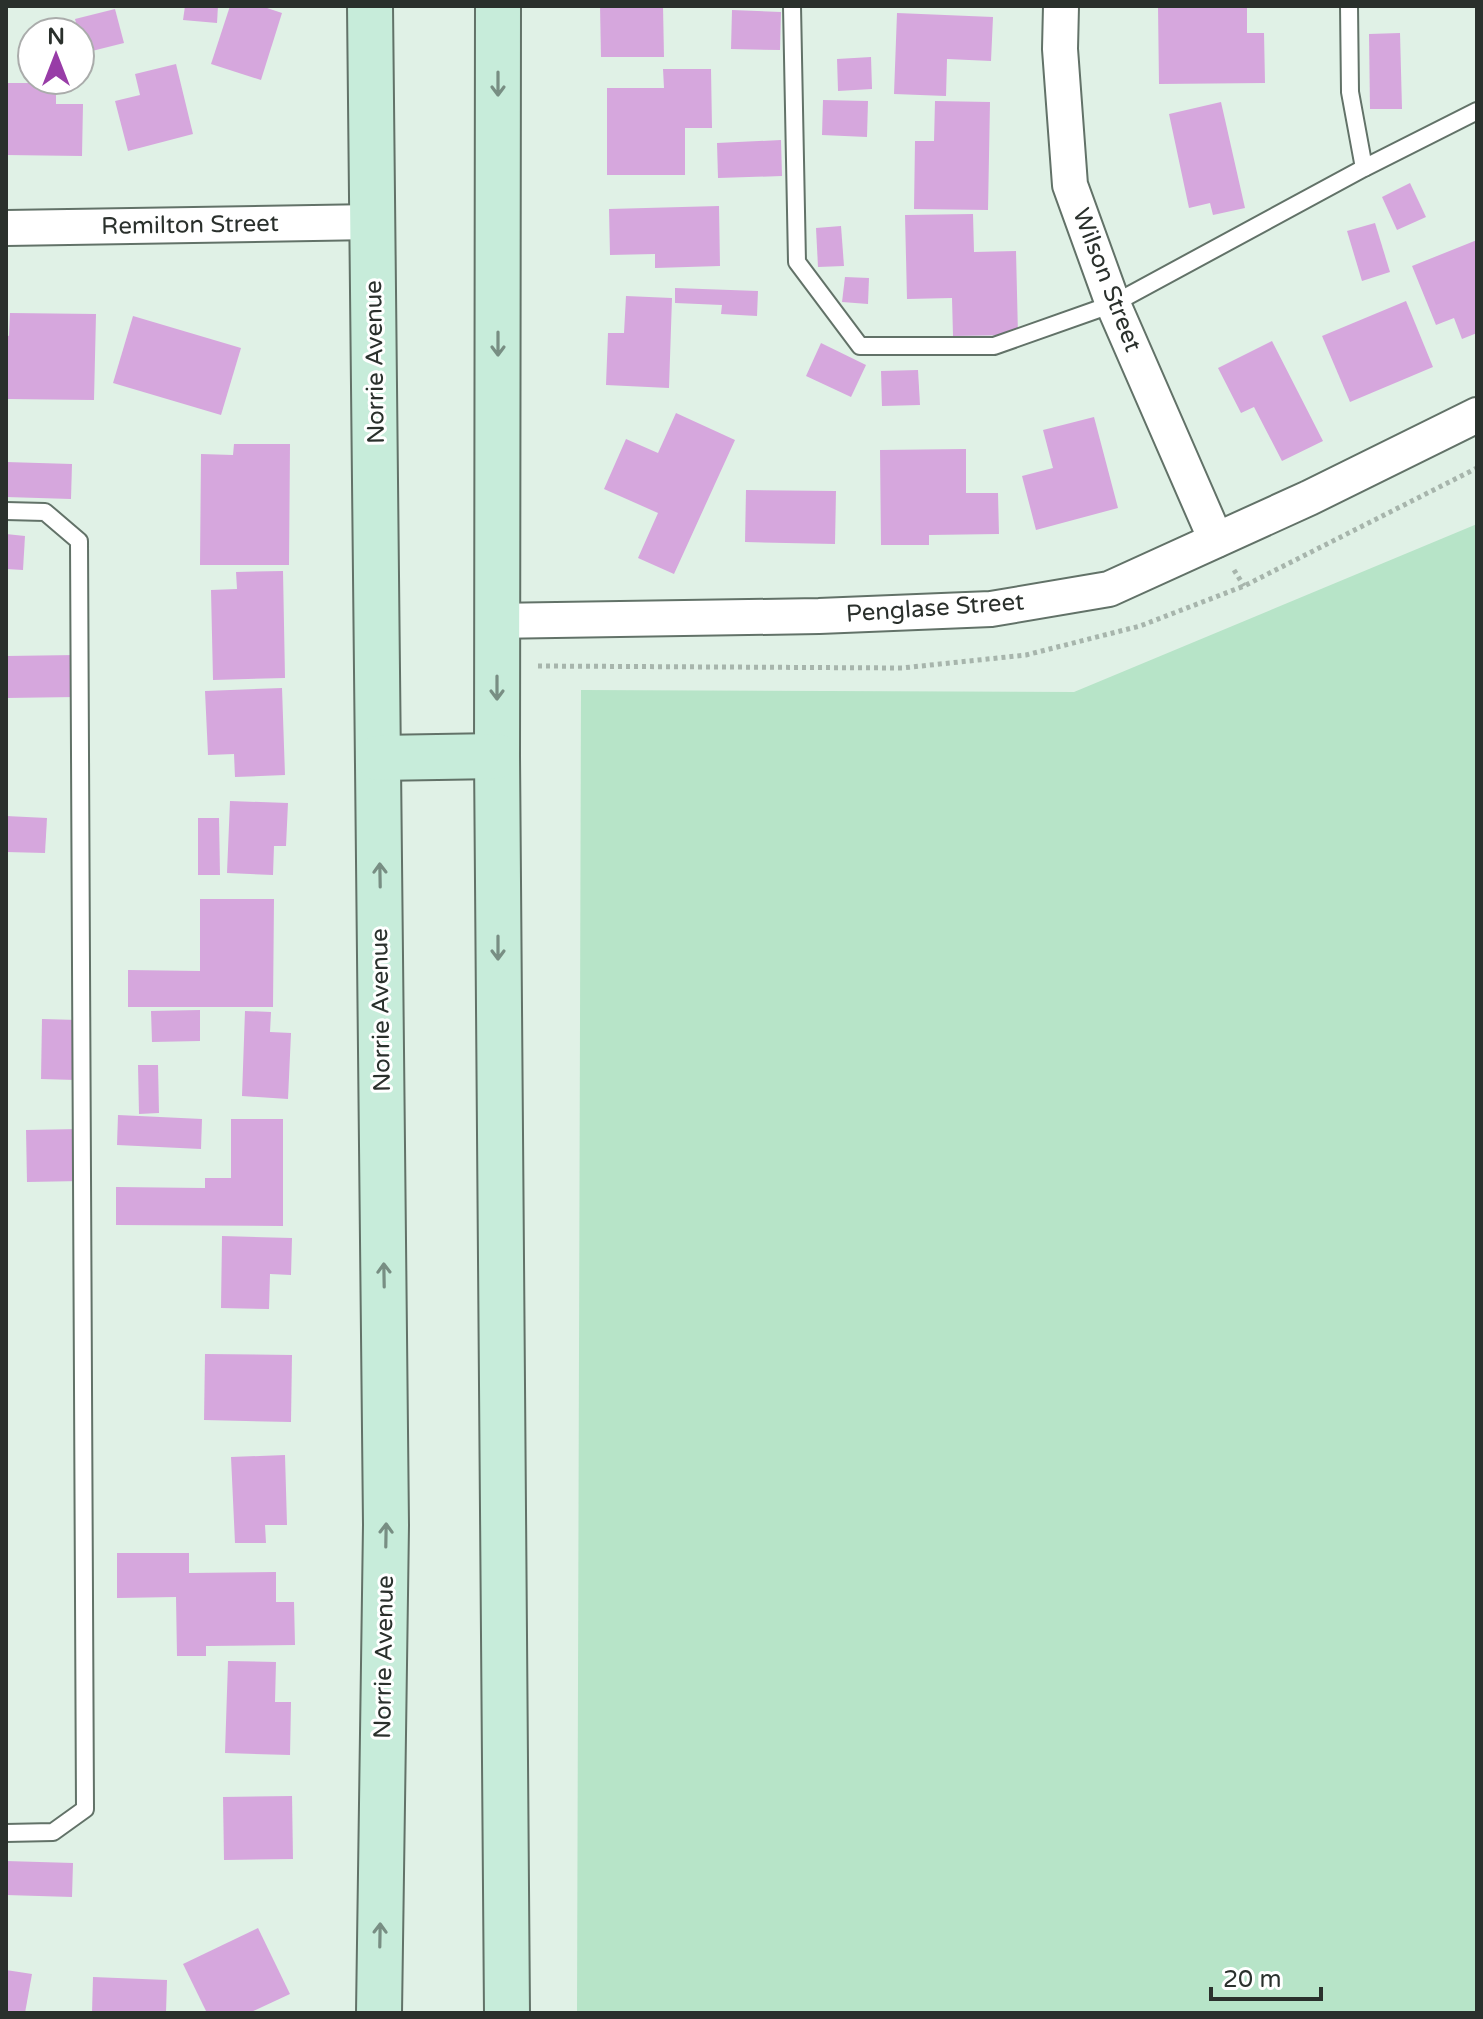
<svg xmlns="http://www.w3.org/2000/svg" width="1483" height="2019" viewBox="0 0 1483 2019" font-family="'Varela Round',sans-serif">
	<rect width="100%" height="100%" fill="#e0f1e6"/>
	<polygon fill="#b7e4c8" points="1477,524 1477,2013 577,2013 581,690 1074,692"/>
	<g fill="#d6a7dd">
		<polygon points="185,6 218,6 217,23 183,20"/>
		<polygon points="230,6 261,6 282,13 261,80 211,64"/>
		<polygon points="600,6 663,6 664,57 601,57"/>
		<polygon points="1158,6 1247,6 1247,33 1264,33 1265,83 1159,84"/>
		<polygon points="115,9 124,43 84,53 75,19"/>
		<polygon points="732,10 781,12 780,50 731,49"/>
		<polygon points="897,13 993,17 991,61 947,59 946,96 894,94"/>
		<polygon points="1400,33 1402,109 1370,109 1369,34"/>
		<polygon points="871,57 872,89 838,91 837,59"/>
		<polygon points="176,64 193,134 128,151 115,101 140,95 135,74"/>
		<polygon points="663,69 711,69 712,128 685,128 685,175 607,175 607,88 664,88"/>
		<polygon points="6,83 56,83 56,104 83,104 82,156 6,155"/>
		<polygon points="823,100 868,101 867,137 822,135"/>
		<polygon points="935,101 990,102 988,210 914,209 915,141 934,141"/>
		<polygon points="1221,102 1245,208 1213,215 1210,203 1189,208 1169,114"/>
		<polygon points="781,140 782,176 718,178 717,143"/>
		<polygon points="1410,183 1426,217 1397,230 1382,197"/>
		<polygon points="719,206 720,266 655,268 655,254 610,255 609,209"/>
		<polygon points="973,214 974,252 1016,251 1018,335 953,336 952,298 907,299 905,215"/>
		<polygon points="1375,223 1390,272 1362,281 1347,231"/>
		<polygon points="841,226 844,266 818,267 816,228"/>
		<polygon points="1477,240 1477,333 1462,339 1454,318 1436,325 1412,266"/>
		<polygon points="845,277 869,278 868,304 842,302"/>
		<polygon points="675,288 758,291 757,316 721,314 722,305 675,303"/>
		<polygon points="626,296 672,298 669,388 606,385 608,333 624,333"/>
		<polygon points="1406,301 1433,367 1350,402 1322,336"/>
		<polygon points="10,313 96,314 94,400 6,399 6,335 9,336"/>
		<polygon points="133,316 241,348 221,415 113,383"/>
		<polygon points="1272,341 1323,441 1282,461 1254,407 1241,413 1218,368"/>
		<polygon points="821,343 866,365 851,397 806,376"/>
		<polygon points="918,370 920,405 882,406 881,371"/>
		<polygon points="676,413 735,440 674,574 638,558 658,513 604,489 626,439 658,453"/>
		<polygon points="1094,417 1118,508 1036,530 1022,476 1053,468 1043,430"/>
		<polygon points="234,444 290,444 289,565 200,565 201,454 233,455"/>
		<polygon points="966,449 966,493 998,493 999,534 929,535 929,545 881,545 880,450"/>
		<polygon points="6,462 72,464 71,499 6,497"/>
		<polygon points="746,490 836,491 835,544 745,542"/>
		<polygon points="6,534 25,536 23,570 6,569"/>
		<polygon points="283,571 285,678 213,680 211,590 237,589 236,572"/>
		<polygon points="76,655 76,697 6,698 6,656"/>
		<polygon points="282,688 285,775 235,777 234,754 208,755 205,691"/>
		<polygon points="230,801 288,803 286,846 274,846 273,875 227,873"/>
		<polygon points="6,816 47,818 45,853 6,852"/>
		<polygon points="198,818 219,818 220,875 198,875"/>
		<polygon points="200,899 274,899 273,1007 128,1007 128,970 200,971"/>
		<polygon points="200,1010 200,1041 152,1042 151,1011"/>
		<polygon points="245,1011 271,1012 270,1032 291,1033 288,1099 242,1096"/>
		<polygon points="42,1019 78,1020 76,1080 41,1079"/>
		<polygon points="138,1065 158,1065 159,1113 139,1114"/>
		<polygon points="118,1115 202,1119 201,1149 117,1145"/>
		<polygon points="231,1119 283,1119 283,1226 116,1225 116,1187 205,1188 205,1178 231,1178"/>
		<polygon points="80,1129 81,1181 27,1182 26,1130"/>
		<polygon points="222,1236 292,1238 291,1275 270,1274 269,1309 221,1308"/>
		<polygon points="205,1354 292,1355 291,1422 204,1420"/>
		<polygon points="285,1455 287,1525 265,1525 266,1543 235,1543 231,1457"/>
		<polygon points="117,1553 189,1553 189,1573 276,1572 276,1602 294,1602 295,1645 206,1646 206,1656 177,1656 176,1597 117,1598"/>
		<polygon points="228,1661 276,1662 275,1702 291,1702 290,1755 225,1753"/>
		<polygon points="292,1796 293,1859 224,1860 223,1797"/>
		<polygon points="6,1861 73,1863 72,1897 6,1895"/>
		<polygon points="258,1928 290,1994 249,2013 207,2013 183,1964"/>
		<polygon points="6,1970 32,1974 25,2013 6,2013"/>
		<polygon points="93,1977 167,1980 166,2013 92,2013"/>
	</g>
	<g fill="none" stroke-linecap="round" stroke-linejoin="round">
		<g stroke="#627268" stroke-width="20">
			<g id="service">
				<polyline points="792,6 797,262 860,346 994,346 1113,304 1364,168 1477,111"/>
				<polyline points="1349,6 1350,92 1364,168"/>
				<polyline points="6,511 45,512 79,541 85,1809 53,1832 6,1833"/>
			</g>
		</g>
		<g stroke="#627268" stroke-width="38">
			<g id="minor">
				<polyline points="1061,6 1060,49 1070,185 1113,304 1216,540"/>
				<polyline points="6,228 373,222"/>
				<polyline points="497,621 819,616 991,609 1109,589 1309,498 1477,415"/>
			</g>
		</g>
		<g stroke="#627268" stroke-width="48">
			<g id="secondary">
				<polyline points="370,6 386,1525 379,2013"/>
				<polyline points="498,6 497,756 507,2013"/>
				<polyline points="378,758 497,756"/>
			</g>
		</g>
		<g stroke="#a7b5ac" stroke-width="5" stroke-dasharray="4 4" stroke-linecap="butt">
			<polyline points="1234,570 1244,586"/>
			<polyline points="538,666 902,668 1026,655 1140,626 1244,586 1477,468"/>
		</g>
		<use href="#service" stroke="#fff" stroke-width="16"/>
		<use href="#minor" stroke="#fff" stroke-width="34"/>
		<use href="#secondary" stroke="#c7ecda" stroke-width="44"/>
	</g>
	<defs><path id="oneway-shaft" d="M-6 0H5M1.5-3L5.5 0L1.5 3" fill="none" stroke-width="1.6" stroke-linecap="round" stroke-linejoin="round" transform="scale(2)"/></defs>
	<g stroke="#788e83">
		<use href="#oneway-shaft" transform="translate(498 84) rotate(90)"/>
		<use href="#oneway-shaft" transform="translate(498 344) rotate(90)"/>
		<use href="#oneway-shaft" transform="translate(497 688) rotate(90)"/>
		<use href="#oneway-shaft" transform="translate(380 875) rotate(-91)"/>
		<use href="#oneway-shaft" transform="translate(498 948) rotate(90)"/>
		<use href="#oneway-shaft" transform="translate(384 1275) rotate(-91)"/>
		<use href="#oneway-shaft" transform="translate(386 1535) rotate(-89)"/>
		<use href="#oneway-shaft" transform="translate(380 1935) rotate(-89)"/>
	</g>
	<g text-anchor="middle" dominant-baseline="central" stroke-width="6" stroke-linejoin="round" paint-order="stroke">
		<g font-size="24" fill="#2a302c" stroke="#fff">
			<text transform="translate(190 225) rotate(-1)">Remilton Street</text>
			<text transform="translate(1107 280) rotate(69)">Wilson Street</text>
			<text transform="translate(375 362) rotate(-91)">Norrie Avenue</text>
			<text transform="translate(935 608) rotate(-4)">Penglase Street</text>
			<text transform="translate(381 1010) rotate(-91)">Norrie Avenue</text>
			<text transform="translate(384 1657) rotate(-89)">Norrie Avenue</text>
		</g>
	</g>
	<rect width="1483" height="2019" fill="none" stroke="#2a302c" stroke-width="16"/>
	<g transform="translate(56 56)"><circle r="38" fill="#ffffff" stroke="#aaacab" stroke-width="2"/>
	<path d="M0-6L14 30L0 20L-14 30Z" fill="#983ca7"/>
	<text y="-12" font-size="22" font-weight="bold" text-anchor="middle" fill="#2a302c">N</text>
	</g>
	<path d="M1211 1987v12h110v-12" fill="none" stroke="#2a302c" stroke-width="4"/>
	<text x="1223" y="1987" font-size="24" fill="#2a302c" stroke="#ffffff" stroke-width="6" paint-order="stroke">20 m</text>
</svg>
